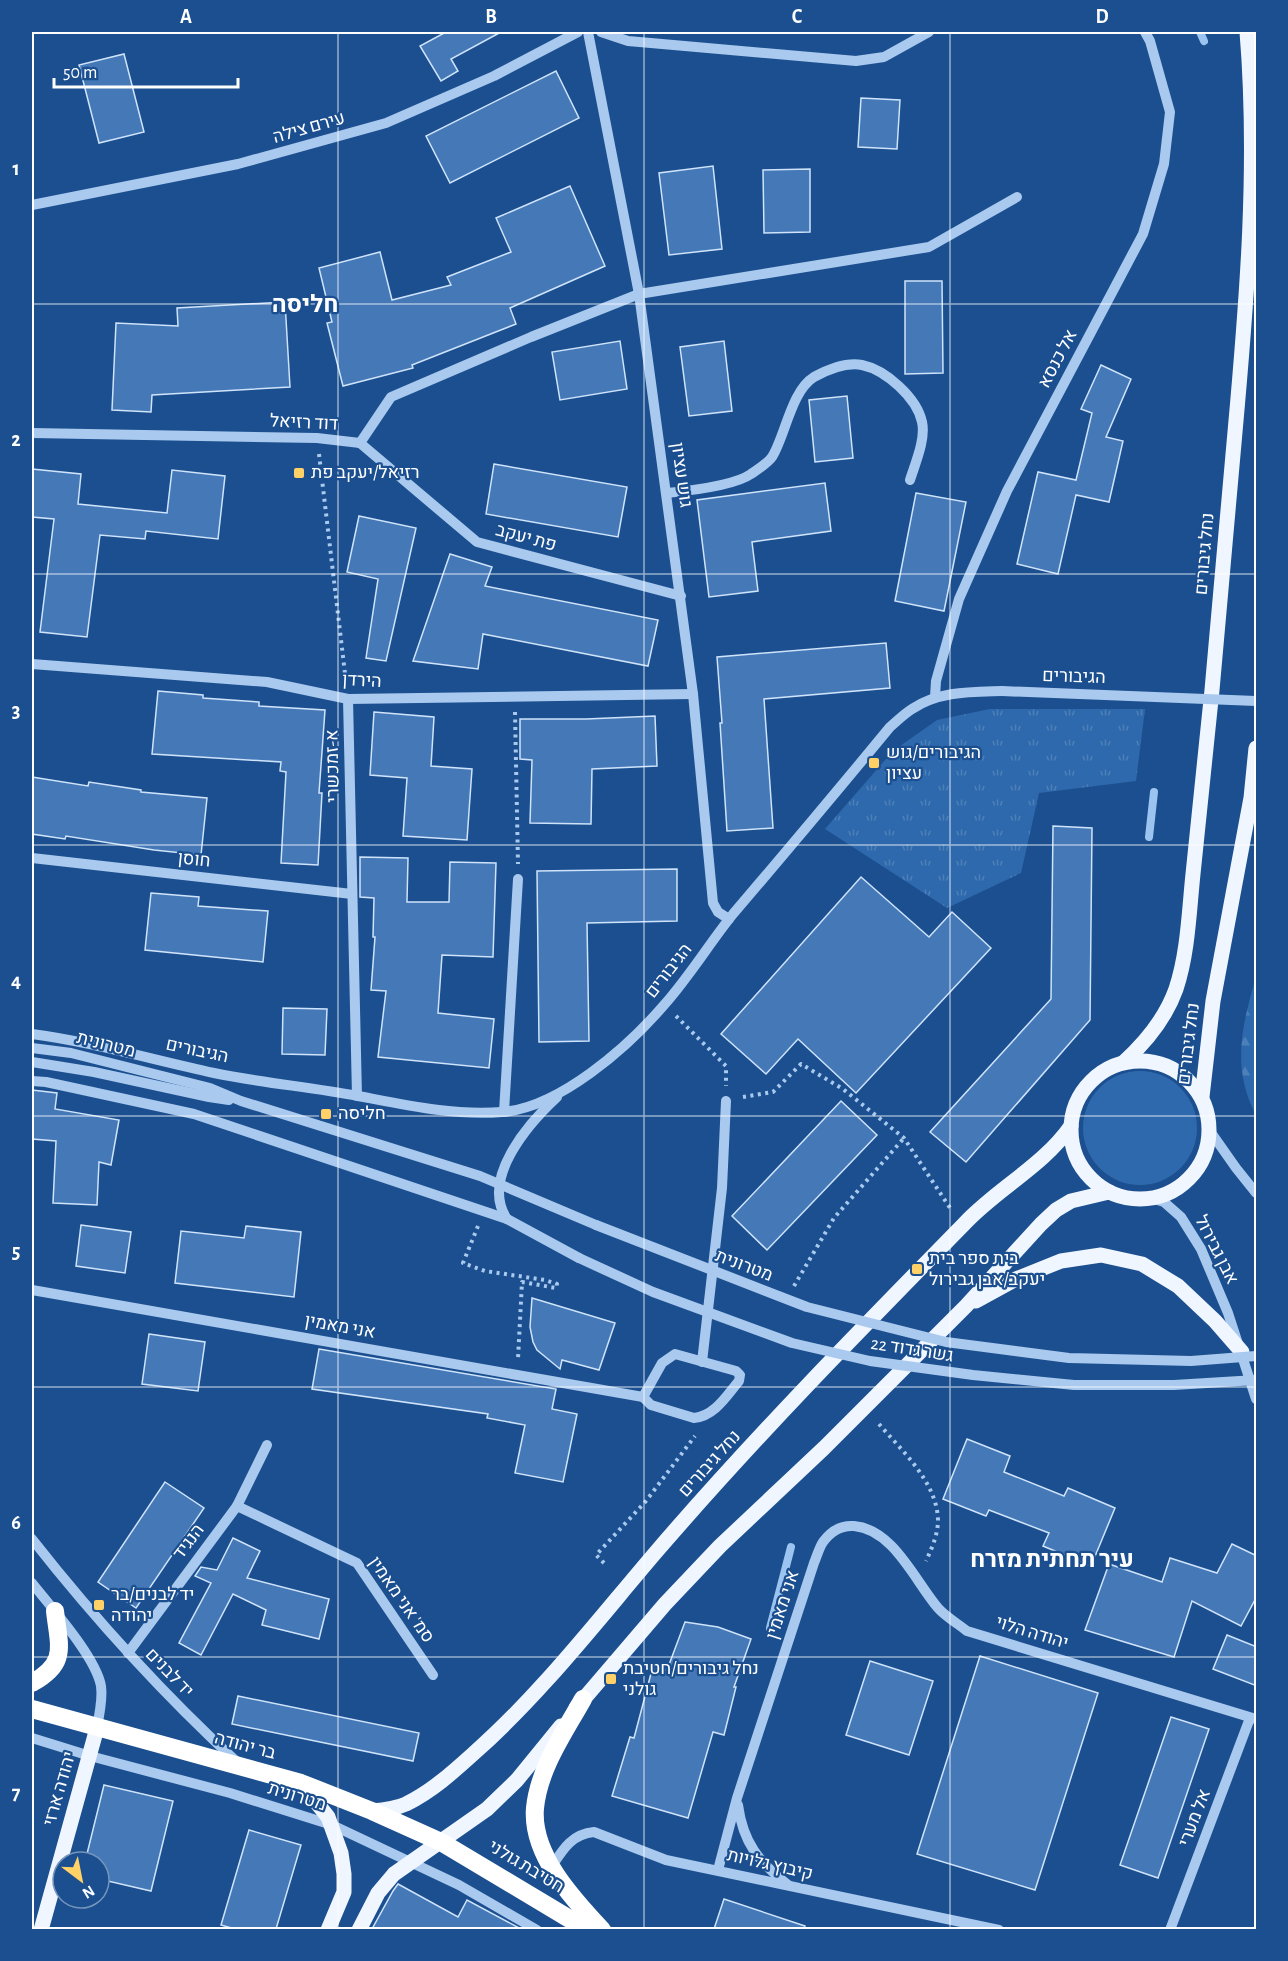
<svg xmlns="http://www.w3.org/2000/svg" width="1288" height="1961" viewBox="0 0 1288 1961" font-family="'Alegreya Sans',Heebo,sans-serif">
	<defs>
		<pattern id="forest-firs" width="22" height="20" patternUnits="userSpaceOnUse" patternTransform="scale(1.5)"><rect width="22" height="20" fill="#2e69ad"/><path d="M5 1l3.5 6h-7zM16 11l3.5 6h-7z" fill="#4d80b9"/></pattern>
		<pattern id="park-tufts" width="24" height="20" patternUnits="userSpaceOnUse" patternTransform="scale(1.5)"><rect width="24" height="20" fill="#2e69ad"/><path d="M3 7l-1-3M5 7V3M7 7l1-3M15 17l-1-3M17 17v-4M19 17l1-3" fill="none" stroke="#4d80b9"/></pattern>
	</defs>
	<rect width="100%" height="100%" fill="#1b4f8f"/>
	<circle fill="#2e69ad" cx="1140" cy="1128" r="57"/>
	<path fill="url(#forest-firs)" d="M1256,977V1115C1231,1068 1242,1025 1256,977Z"/>
	<polygon fill="url(#park-tufts)" points="990,709 1145,709 1136,781 1039,793 1021,873 947,908 825,829 893,751 937,720"/>
	<g fill="none" stroke-linecap="round" stroke-linejoin="round">
		<g stroke="#9cc4f0" stroke-width="8">
			<polyline points="1200,32 1204,41"/>
			<polyline points="1149,837 1154,792"/>
			<polyline points="770,1628 791,1547"/>
		</g>
	</g>
	<g fill="#4478b7" stroke="#cfe3fa" stroke-width="1.5">
		<polygon points="446,32 501,32 451,59 458,71 441,81 420,46"/>
		<polygon points="124,54 144,132 99,143 79,65"/>
		<polygon points="556,71 579,118 450,183 426,136"/>
		<polygon points="861,98 900,100 897,149 858,147"/>
		<polygon points="713,166 722,249 669,255 659,173"/>
		<polygon points="810,169 810,232 764,233 763,170"/>
		<polygon points="570,186 605,266 510,308 516,324 412,365 413,368 343,386 327,323 332,322 319,268 380,252 392,300 451,285 447,277 511,252 496,218"/>
		<polygon points="905,281 942,281 943,373 905,374"/>
		<polygon points="285,302 290,387 152,395 151,412 112,410 116,323 178,326 177,308"/>
		<polygon points="620,341 627,389 560,400 552,352"/>
		<polygon points="724,341 732,411 689,416 680,347"/>
		<polygon points="1101,365 1131,379 1106,437 1123,441 1109,502 1076,495 1058,574 1017,564 1038,472 1076,480 1092,413 1081,409"/>
		<polygon points="847,396 853,458 815,462 809,400"/>
		<polygon points="494,464 627,487 618,537 486,514"/>
		<polygon points="32,469 81,474 78,504 167,513 172,470 225,476 218,539 146,531 145,539 100,535 87,637 40,632 54,519 32,517"/>
		<polygon points="825,483 831,531 752,542 758,591 709,597 697,500"/>
		<polygon points="916,493 966,502 944,611 895,601"/>
		<polygon points="359,516 416,528 386,661 366,658 378,579 347,572"/>
		<polygon points="450,554 492,567 485,586 658,620 648,666 483,634 478,669 413,661"/>
		<polygon points="886,643 890,688 764,699 773,828 727,831 720,723 722,723 717,657"/>
		<polygon points="158,691 203,695 203,698 259,702 259,706 325,710 319,793 322,793 318,865 281,863 286,772 280,771 281,762 152,754"/>
		<polygon points="374,712 434,717 431,766 472,769 467,840 403,836 407,778 370,775"/>
		<polygon points="655,716 657,766 592,769 591,824 530,823 532,760 520,759 520,719 586,719"/>
		<polygon points="32,777 88,786 89,782 141,790 141,792 207,798 201,855 154,850 66,836 65,839 32,834"/>
		<polygon points="1053,826 1092,828 1090,1020 966,1162 930,1132 1051,999"/>
		<polygon points="360,857 408,858 407,902 449,902 450,862 496,863 493,957 442,955 438,1013 494,1019 489,1068 378,1057 386,991 371,990 375,937 373,937 374,898 360,897"/>
		<polygon points="677,869 677,921 587,923 589,1041 539,1042 537,871"/>
		<polygon points="861,877 929,937 952,912 991,948 856,1093 798,1039 766,1074 721,1034"/>
		<polygon points="151,893 199,897 198,906 268,911 263,962 145,950"/>
		<polygon points="283,1008 327,1009 325,1055 282,1054"/>
		<polygon points="32,1090 57,1093 55,1109 119,1120 111,1165 99,1162 97,1205 53,1203 56,1141 32,1139"/>
		<polygon points="841,1101 877,1135 767,1250 732,1216"/>
		<polygon points="81,1225 131,1232 125,1273 76,1266"/>
		<polygon points="246,1226 301,1232 294,1297 175,1283 181,1231 244,1238"/>
		<polygon points="532,1298 615,1323 599,1370 562,1360 560,1369 537,1350 533,1342 530,1327"/>
		<polygon points="149,1334 205,1342 198,1391 142,1384"/>
		<polygon points="319,1349 556,1389 552,1409 577,1414 563,1482 515,1473 525,1425 487,1418 488,1414 312,1389"/>
		<polygon points="967,1439 1010,1456 1004,1472 1064,1496 1068,1488 1115,1508 1091,1566 1043,1546 1049,1533 989,1510 986,1516 943,1499"/>
		<polygon points="165,1482 204,1508 136,1608 98,1582"/>
		<polygon points="233,1538 260,1551 247,1578 329,1599 319,1639 262,1625 266,1610 233,1594 201,1655 179,1643 211,1583 195,1576 201,1567 217,1570"/>
		<polygon points="1232,1544 1257,1556 1257,1596 1241,1626 1192,1601 1174,1657 1085,1630 1109,1564 1162,1582 1170,1558 1217,1573"/>
		<polygon points="685,1622 718,1627 751,1639 734,1687 736,1687 724,1735 713,1732 688,1818 612,1796 630,1737 634,1738 653,1666 667,1670"/>
		<polygon points="1227,1635 1257,1647 1257,1686 1213,1669"/>
		<polygon points="980,1656 1098,1693 1035,1890 917,1854"/>
		<polygon points="870,1661 933,1681 909,1755 846,1735"/>
		<polygon points="238,1696 419,1733 413,1761 232,1724"/>
		<polygon points="1171,1717 1209,1729 1158,1878 1120,1865"/>
		<polygon points="104,1785 173,1801 151,1891 99,1879 99,1862 85,1862"/>
		<polygon points="249,1830 301,1845 276,1929 235,1929 221,1925"/>
		<polygon points="398,1884 458,1917 467,1900 521,1929 372,1929 393,1891"/>
		<polygon points="724,1899 805,1926 804,1929 714,1929"/>
	</g>
	<g fill="none" stroke-linecap="round" stroke-linejoin="round">
		<g stroke="#a9c9ee" stroke-width="4" stroke-dasharray="3 4.5" stroke-linecap="butt">
			<polyline points="319,454 346,682"/>
			<polyline points="515,712 518,864"/>
			<polyline points="676,1016 726,1066 726,1086"/>
			<polyline points="743,1097 773,1092 801,1064 843,1089 904,1138 952,1211"/>
			<polyline points="478,1226 463,1263 485,1271 545,1280 557,1284 556,1288 522,1282 518,1359"/>
			<polyline points="794,1286 834,1218 904,1138"/>
			<path d="M879,1424C902,1451 937,1482 938,1520C938,1534 932,1548 926,1561"/>
			<polyline points="604,1563 596,1555 646,1501 695,1436"/>
		</g>
		<g stroke="#a9c9ee" stroke-width="10">
			<polyline points="588,32 639,294 693,694 713,903 718,912 729,919"/>
			<polyline points="601,32 628,41 856,61 884,57 929,32"/>
			<polyline points="32,205 238,164 386,123 494,76 578,32"/>
			<polyline points="32,433 317,438 360,443"/>
			<polyline points="360,443 391,397 531,337 639,294 929,247 1017,197"/>
			<polyline points="360,443 477,542 681,596"/>
			<path d="M667,493C687,491 734,486 751,474C757,470 768,463 772,457C785,437 791,391 814,377C827,370 846,362 862,365C886,370 917,398 922,422C926,439 915,464 910,480"/>
			<polyline points="32,664 267,682 348,699 693,694"/>
			<polyline points="935,697 936,681 959,599 1007,491 1143,234 1164,164 1170,112 1150,41 1145,32"/>
			<polyline points="348,699 357,1096"/>
			<polyline points="32,858 352,894"/>
			<path d="M32,1034C93,1042 153,1060 214,1073C262,1083 311,1087 358,1096C405,1105 454,1116 502,1112C559,1108 628,1047 664,1005C689,977 709,944 733,914C786,852 838,790 890,727C897,721 904,714 912,709C939,691 971,692 1002,691"/>
			<polyline points="32,1048 71,1053 210,1088 241,1101 480,1176 596,1225"/>
			<polyline points="32,1062 94,1072 209,1097 229,1100"/>
			<polyline points="32,1081 46,1082 194,1114 507,1219 579,1258"/>
			<polyline points="504,1112 518,879"/>
			<polyline points="1210,1131 1236,1168 1256,1193"/>
			<polyline points="1151,1198 1164,1202 1181,1217 1201,1249 1228,1313 1256,1399"/>
			<path d="M507,1219C480,1179 528,1124 557,1097"/>
			<polyline points="32,1290 643,1397"/>
			<path d="M675,1354L736,1371L740,1375L739,1381C727,1395 715,1416 694,1418L651,1405L643,1397L662,1363Z"/>
			<polyline points="702,1362 722,1188 726,1101"/>
			<polyline points="237,1506 357,1563 433,1675"/>
			<path d="M32,1539C95,1619 163,1694 238,1763"/>
			<path d="M32,1583C51,1607 96,1657 101,1686C103,1700 99,1715 97,1728"/>
			<polyline points="128,1653 237,1506 267,1445"/>
			<polyline points="32,1738 90,1756 230,1793 332,1825 459,1885 537,1930"/>
			<path d="M738,1805C743,1843 759,1862 788,1885"/>
			<path d="M552,1866C563,1849 572,1834 594,1832L666,1860L999,1930"/>
			<path d="M718,1870L737,1798L814,1563C817,1556 819,1548 823,1542C831,1531 841,1525 854,1526C893,1529 915,1581 938,1608C946,1617 957,1623 967,1631L1256,1719"/>
			<polyline points="1170,1930 1250,1718"/>
		</g>
		<g stroke="#f0f6ff" stroke-width="15">
			<circle cx="1140" cy="1130" r="69"/>
			<path d="M1124,1062C1146,1042 1166,1017 1176,989C1188,953 1189,912 1193,874C1199,813 1206,752 1212,690C1220,604 1227,518 1235,432C1247,299 1258,165 1247,32"/>
			<polyline points="1202,1097 1213,1001 1251,798 1256,748"/>
			<polyline points="976,1301 1016,1279 1061,1261 1101,1255 1142,1264 1178,1286 1215,1321 1242,1352"/>
			<polyline points="576,1708 665,1604 720,1546 824,1448 966,1306 1041,1224 1056,1210 1071,1201 1109,1192"/>
			<polyline points="301,1783 328,1817 341,1853 344,1874 344,1892 328,1930"/>
			<path d="M372,1811C384,1810 395,1809 406,1804C432,1791 452,1773 473,1754C541,1694 597,1621 656,1552C754,1438 860,1330 965,1223C998,1188 1043,1166 1071,1126"/>
			<polyline points="41,1930 97,1728"/>
			<polyline points="359,1930 378,1893 394,1874 487,1809 517,1780 561,1726"/>
		</g>
		<g stroke="#fff" stroke-width="18">
			<path d="M32,1683C68,1663 59,1647 55,1611"/>
			<path d="M583,1699C564,1733 539,1768 535,1808C531,1854 572,1898 602,1930"/>
			<polyline points="32,1709 301,1783 372,1811 441,1842 588,1930"/>
		</g>
		<g stroke="#a9c9ee" stroke-width="10">
			<polyline points="1002,691 1256,701"/>
			<polyline points="596,1225 807,1307 946,1342 1069,1358 1191,1361 1256,1356"/>
			<polyline points="579,1258 653,1292 792,1343 870,1361 973,1375 1074,1385 1174,1385 1256,1380"/>
		</g>
	</g>
	<path fill="none" stroke="#fff" stroke-width="1.5" stroke-opacity="0.55" d="M338,32V1930M644,32V1930M950,32V1930M32,304H1256M32,574H1256M32,845H1256M32,1116H1256M32,1387H1256M32,1657H1256"/>
	<g fill="#ffd166" stroke="#1b4f8f" stroke-width="2">
		<rect x="293" y="467" width="12" height="12" rx="3"/>
		<rect x="868" y="757" width="12" height="12" rx="3"/>
		<rect x="320" y="1108" width="12" height="12" rx="3"/>
		<rect x="911" y="1263" width="12" height="12" rx="3"/>
		<rect x="93" y="1599" width="12" height="12" rx="3"/>
		<rect x="605" y="1673" width="12" height="12" rx="3"/>
	</g>
	<g text-anchor="middle" dominant-baseline="central" stroke-width="4.5" stroke-linejoin="round" paint-order="stroke">
		<g font-size="18" fill="#fff" stroke="#1b4f8f">
			<text transform="translate(309 128) rotate(-16)">עירם צילה</text>
			<text transform="translate(1058 359) rotate(-62)">אל כנסא</text>
			<text transform="translate(304 423) rotate(3)">דוד רזיאל</text>
			<text transform="translate(681 475) rotate(82)">גוש עציון</text>
			<text transform="translate(526 538) rotate(15)">פת יעקב</text>
			<text transform="translate(1205 554) rotate(-85)">נחל גיבורים</text>
			<text transform="translate(1074 677) rotate(2)">הגיבורים</text>
			<text transform="translate(362 681) rotate(3)">הירדן</text>
			<text transform="translate(333 766) rotate(-91)">א-זמכשרי</text>
			<text transform="translate(194 860) rotate(6)">חוסן</text>
			<text transform="translate(669 971) rotate(-52)">הגיבורים</text>
			<text transform="translate(1189 1044) rotate(-83)">נחל גיבורים</text>
			<text transform="translate(106 1045) rotate(14)">מטרונית</text>
			<text transform="translate(197 1051) rotate(12)">הגיבורים</text>
			<text transform="translate(1216 1250) rotate(63)">אבן גבירול</text>
			<text transform="translate(744 1266) rotate(21)">מטרונית</text>
			<text transform="translate(340 1327) rotate(10)">אני מאמין</text>
			<text transform="translate(912 1350) rotate(9)">גשר גדוד 22</text>
			<text transform="translate(710 1464) rotate(-48)">נחל גיבורים</text>
			<text transform="translate(189 1542) rotate(-53)">הנגיד</text>
			<text transform="translate(401 1600) rotate(55)">סמ' אני מאמין</text>
			<text transform="translate(783 1605) rotate(-72)">אני מאמין</text>
			<text transform="translate(1032 1633) rotate(17)">יהודה הלוי</text>
			<text transform="translate(169 1673) rotate(46)">יד לבנים</text>
			<text transform="translate(245 1746) rotate(15)">בר יהודה</text>
			<text transform="translate(60 1789) rotate(-74)">יהודה ארזי</text>
			<text transform="translate(297 1797) rotate(17)">מטרונית</text>
			<text transform="translate(1195 1818) rotate(-69)">אל מערי</text>
			<text transform="translate(770 1865) rotate(13)">קיבוץ גלויות</text>
			<text transform="translate(526 1867) rotate(31)">חטיבת גולני</text>
		</g>
		<g font-size="18" fill="#fff" stroke="#1b4f8f" text-anchor="start">
			<text x="311" y="473">רזיאל/יעקב פת</text>
			<text x="886" y="753">הגיבורים/גוש<tspan x="886" dy="21">עציון</tspan></text>
			<text x="338" y="1114">חליסה</text>
			<text x="929" y="1259">בית ספר בית<tspan x="929" dy="21">יעקב/אבן גבירול</tspan></text>
			<text x="111" y="1595">יד לבנים/בר<tspan x="111" dy="21">יהודה</tspan></text>
			<text x="623" y="1669">נחל גיבורים/חטיבת<tspan x="623" dy="21">גולני</tspan></text>
		</g>
		<g font-size="24" font-weight="bold" fill="#fff" stroke="#1b4f8f">
			<text x="305" y="305">חליסה</text>
			<text x="1052" y="1560">עיר תחתית מזרח</text>
		</g>
	</g>
	<rect width="1288" height="1961" fill="none" stroke="#1b4f8f" stroke-width="66"/>
	<g transform="translate(81 1880) rotate(148)"><circle r="28" fill="#1b4f8f" stroke="#7695bc" stroke-width="1.5"/>
	<path d="M0-4.5L10 22L0 15L-10 22Z" fill="#ffd166"/>
	<text y="-9" font-size="16" font-weight="bold" text-anchor="middle" fill="#ffffff">N</text>
	</g>
	<path d="M54 78v9h184v-9" fill="none" stroke="#ffffff" stroke-width="3"/>
	<text x="63" y="78" font-size="18" fill="#ffffff" stroke="#1b4f8f" stroke-width="4.5" paint-order="stroke">50 m</text>
	<rect x="33" y="33" width="1222" height="1895" fill="none" stroke="#fff" stroke-width="2"/>
	<g font-size="20" text-anchor="middle" font-weight="bold" fill="#fff">
		<text x="186" y="23">A</text>
		<text x="491" y="23">B</text>
		<text x="797" y="23">C</text>
		<text x="1102" y="23">D</text>
		<text x="16" y="175">1</text>
		<text x="16" y="446">2</text>
		<text x="16" y="717">3</text>
		<text x="16" y="987">4</text>
		<text x="16" y="1258">5</text>
		<text x="16" y="1529">6</text>
		<text x="16" y="1799">7</text>
	</g>
</svg>
